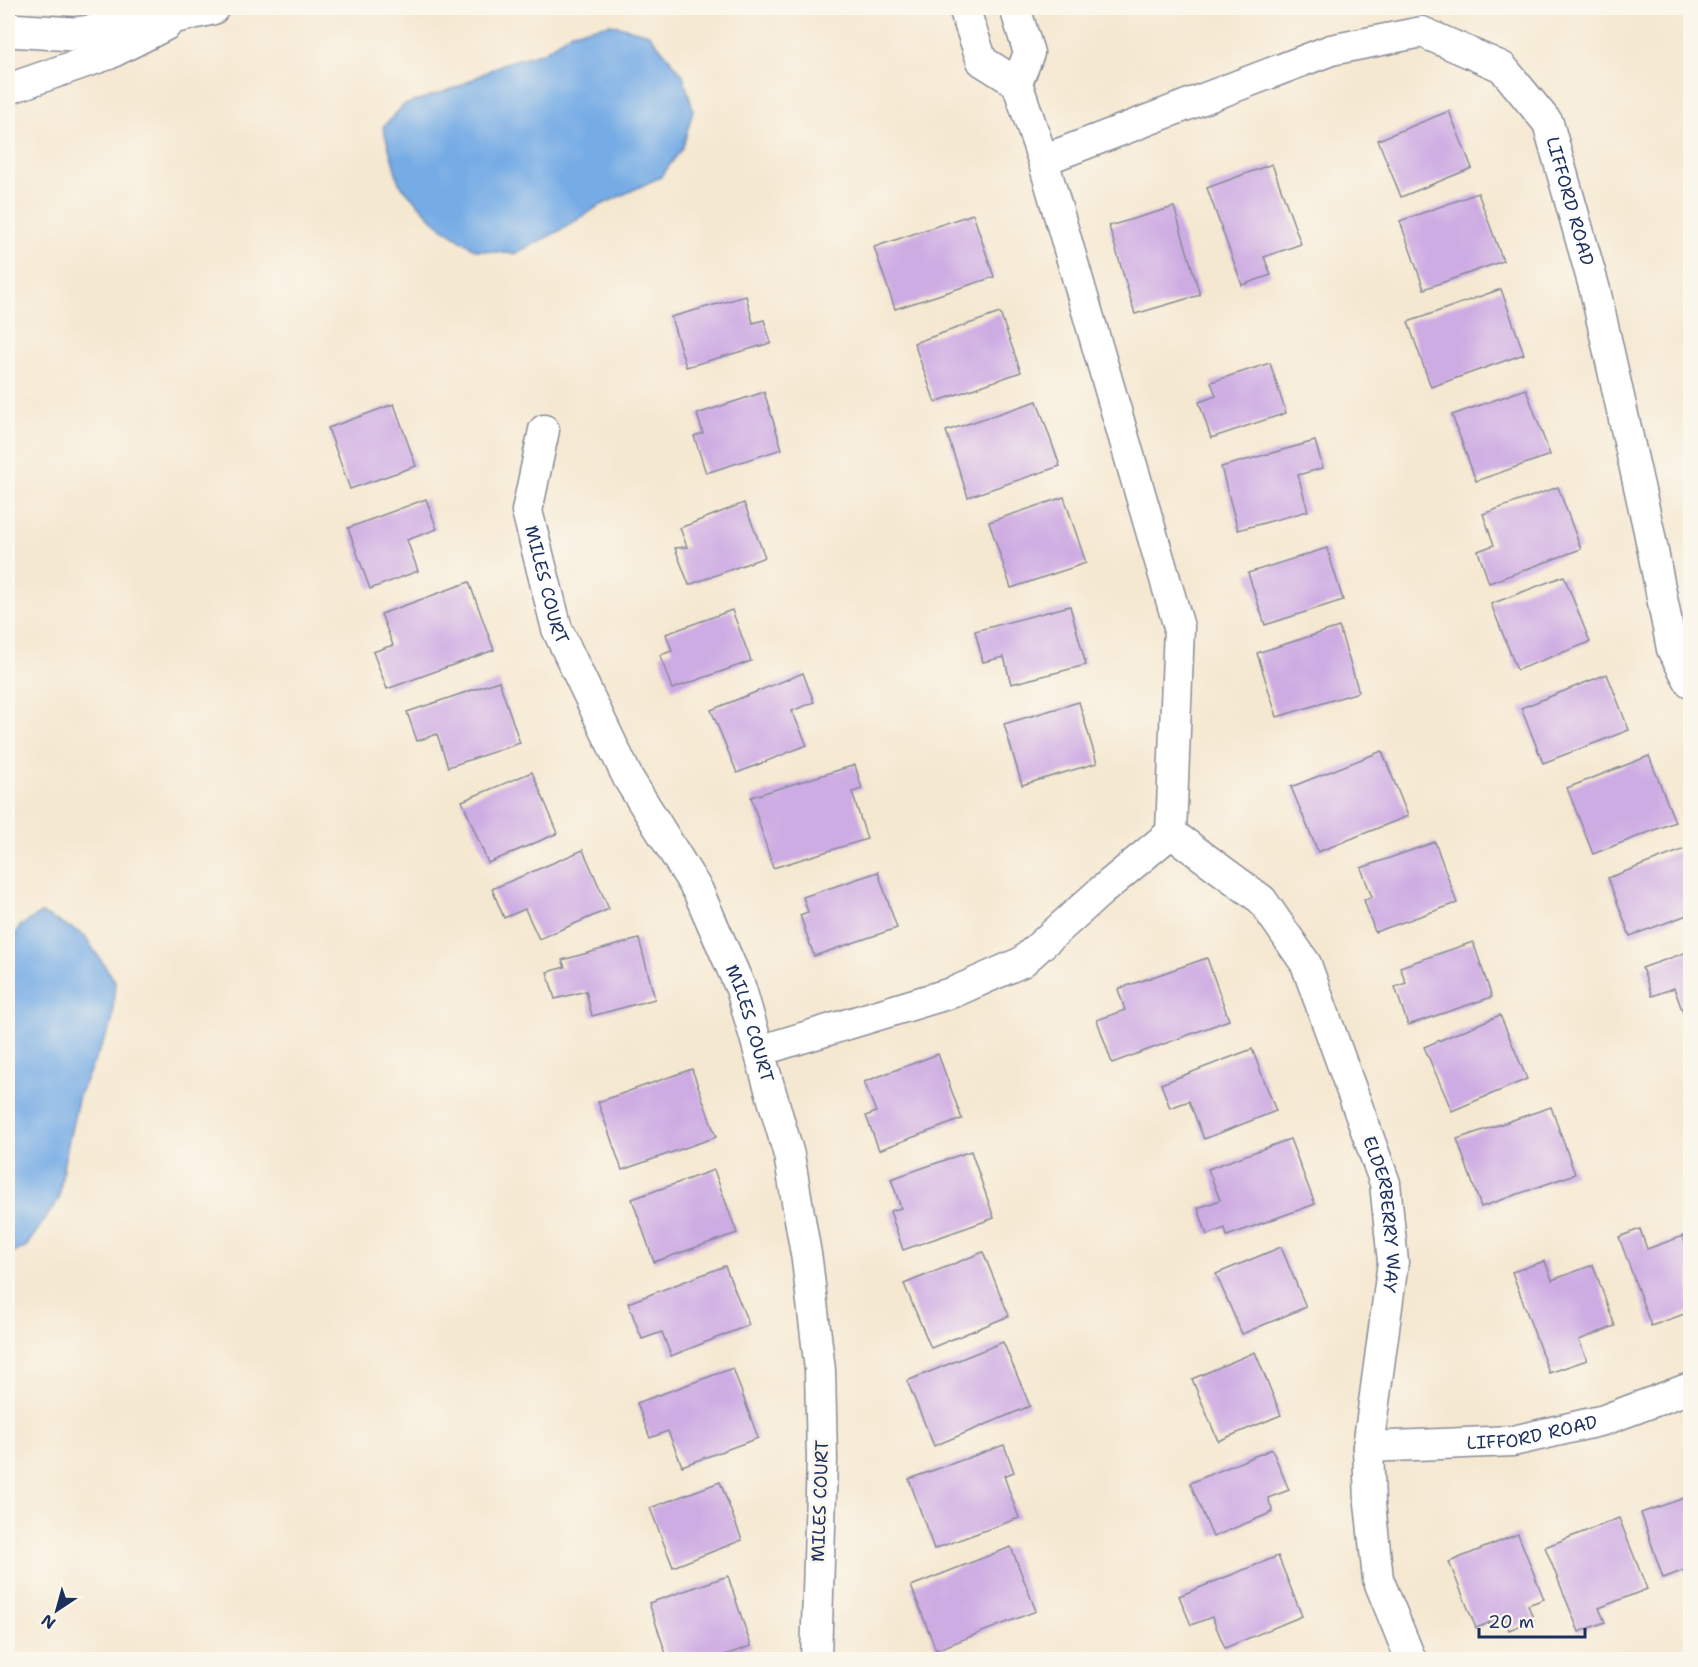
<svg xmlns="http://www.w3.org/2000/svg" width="1698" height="1667" viewBox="0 0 1698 1667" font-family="'Shantell Sans',sans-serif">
	<rect width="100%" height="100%" fill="#fbf7ec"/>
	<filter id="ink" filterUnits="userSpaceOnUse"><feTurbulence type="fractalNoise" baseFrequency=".0167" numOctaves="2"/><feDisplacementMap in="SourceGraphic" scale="12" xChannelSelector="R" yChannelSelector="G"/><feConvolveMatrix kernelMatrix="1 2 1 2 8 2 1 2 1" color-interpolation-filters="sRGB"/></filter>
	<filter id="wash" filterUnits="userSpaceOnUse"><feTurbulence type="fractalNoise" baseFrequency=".008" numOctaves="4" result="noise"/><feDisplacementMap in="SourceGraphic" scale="24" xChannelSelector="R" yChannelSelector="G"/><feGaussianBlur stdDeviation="1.35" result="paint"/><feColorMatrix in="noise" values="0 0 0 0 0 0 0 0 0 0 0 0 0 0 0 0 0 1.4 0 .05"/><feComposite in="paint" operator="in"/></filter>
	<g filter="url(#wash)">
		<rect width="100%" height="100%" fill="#f5e8d1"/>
		<g fill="#76ace5" stroke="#486ea2" stroke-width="1.5">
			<polygon points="611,24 649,34 683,75 693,110 683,147 661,177 597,207 561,230 514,254 476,250 437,224 399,183 383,127 404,105 458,87 502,64 544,52 572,32"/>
			<polygon points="41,913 83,934 115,981 112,1023 79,1095 64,1162 59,1199 25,1248 8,1254 8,952 19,927"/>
		</g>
		<g id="blocks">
			<g fill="#cdabe3">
				<polygon points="1449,111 1472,168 1401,197 1378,140"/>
				<polygon points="1272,164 1301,244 1264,257 1271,275 1242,285 1207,188"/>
				<polygon points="1478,193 1503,261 1424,289 1400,221"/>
				<polygon points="1174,207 1200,295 1135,314 1109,226"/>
				<polygon points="973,214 994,277 895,309 874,247"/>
				<polygon points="1501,289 1524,354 1431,387 1408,322"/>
				<polygon points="746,296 753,323 764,320 771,343 686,367 671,317"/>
				<polygon points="1000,313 1021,372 935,402 914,343"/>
				<polygon points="1270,363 1286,413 1211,438 1199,402 1216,396 1211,382"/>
				<polygon points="1526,389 1550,455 1476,481 1452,415"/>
				<polygon points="764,392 782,449 706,473 694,436 703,433 697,414"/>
				<polygon points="1037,401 1060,466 968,497 946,431"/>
				<polygon points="394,404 416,466 350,489 328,428"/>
				<polygon points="1315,441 1323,468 1298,475 1308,511 1238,530 1221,467"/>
				<polygon points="1558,487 1581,549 1489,583 1478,551 1494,545 1483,514"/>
				<polygon points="1064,497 1086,563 1011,588 989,522"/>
				<polygon points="426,499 437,529 407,540 418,571 370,589 348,528"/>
				<polygon points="744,503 765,557 689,585 675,548 687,547 680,528"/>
				<polygon points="1327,548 1343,600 1265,625 1248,573"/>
				<polygon points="1564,576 1590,642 1517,670 1491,604"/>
				<polygon points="469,582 494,650 387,689 373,652 393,645 381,614"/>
				<polygon points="1070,606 1086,665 1011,684 1004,657 983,662 975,631"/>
				<polygon points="732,610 751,661 672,689 660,655 672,651 666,634"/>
				<polygon points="1339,627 1359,692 1277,717 1257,653"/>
				<polygon points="803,673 814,702 792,711 807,745 737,773 711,710"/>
				<polygon points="1607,674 1629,730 1543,763 1521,708"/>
				<polygon points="499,681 520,743 448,767 437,734 417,741 407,712"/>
				<polygon points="1079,702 1097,763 1022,785 1004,724"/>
				<polygon points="1382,751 1408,816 1318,852 1291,787"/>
				<polygon points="1649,756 1675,822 1593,854 1567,788"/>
				<polygon points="855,765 862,789 852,792 867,839 773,868 751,797"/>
				<polygon points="532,772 558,833 488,863 462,801"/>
				<polygon points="1435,842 1457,903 1375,932 1364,900 1372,897 1361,868"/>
				<polygon points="1690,847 1690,914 1630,936 1608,878"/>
				<polygon points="583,850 609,909 539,939 525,909 504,918 492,889"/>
				<polygon points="878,872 897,928 814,956 800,915 808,912 803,897"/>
				<polygon points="639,939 655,999 592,1016 586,991 555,999 547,972 565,967 562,960"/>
				<polygon points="1473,942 1492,997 1408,1025 1395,987 1406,983 1400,967"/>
				<polygon points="1690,951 1690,1025 1688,1026 1674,988 1652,996 1642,968"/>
				<polygon points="1207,958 1229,1020 1112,1063 1097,1020 1125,1010 1118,989"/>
				<polygon points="1500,1015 1527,1079 1452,1111 1424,1047"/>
				<polygon points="1252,1049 1276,1111 1204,1139 1189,1101 1170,1108 1161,1084"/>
				<polygon points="938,1054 962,1119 879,1150 866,1116 876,1112 864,1082"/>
				<polygon points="692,1069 716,1137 622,1170 598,1102"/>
				<polygon points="1551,1107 1575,1174 1481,1207 1457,1139"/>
				<polygon points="1290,1139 1315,1204 1227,1236 1225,1228 1207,1235 1198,1208 1220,1200 1208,1169"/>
				<polygon points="971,1151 994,1218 903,1250 890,1211 901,1208 891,1179"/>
				<polygon points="714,1170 737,1233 654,1262 632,1199"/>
				<polygon points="1640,1229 1647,1249 1683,1236 1690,1259 1690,1312 1651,1326 1619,1237"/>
				<polygon points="1281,1247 1306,1307 1242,1334 1216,1274"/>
				<polygon points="983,1252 1009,1316 931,1348 904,1284"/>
				<polygon points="1545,1261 1552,1280 1593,1265 1615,1326 1579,1340 1587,1360 1549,1373 1512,1272"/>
				<polygon points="725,1266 749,1325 671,1356 662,1332 642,1339 628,1303"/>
				<polygon points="1003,1342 1030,1406 934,1446 907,1381"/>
				<polygon points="1255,1352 1281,1415 1218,1441 1192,1379"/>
				<polygon points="733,1368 758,1438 682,1466 668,1431 650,1438 637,1403"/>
				<polygon points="1004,1445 1014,1472 1004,1476 1019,1518 934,1549 909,1479"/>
				<polygon points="1272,1449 1289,1490 1268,1498 1273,1512 1213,1537 1190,1483"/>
				<polygon points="720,1482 742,1540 673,1567 650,1508"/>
				<polygon points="1690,1496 1690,1568 1663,1578 1641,1513"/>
				<polygon points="1619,1518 1647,1589 1599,1608 1605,1622 1579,1632 1545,1547"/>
				<polygon points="1518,1534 1544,1599 1528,1605 1534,1620 1509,1630 1504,1617 1476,1628 1449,1562"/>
				<polygon points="1011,1547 1036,1611 936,1650 911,1586"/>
				<polygon points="1278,1556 1302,1616 1225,1648 1212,1617 1191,1625 1179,1596"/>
				<polygon points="728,1576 751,1646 711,1660 668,1660 649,1603"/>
			</g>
		</g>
	</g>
	<g filter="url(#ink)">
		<use href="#blocks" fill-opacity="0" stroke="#888c98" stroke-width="1.5"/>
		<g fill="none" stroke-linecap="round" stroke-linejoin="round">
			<g stroke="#888c98" stroke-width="33">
				<g id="street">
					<polyline points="1015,8 1029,53 1017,83"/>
					<polyline points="8,89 109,54 166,25"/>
					<path id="s1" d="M1043,160L1331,50L1422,32L1502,67L1548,123L1595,290L1649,531L1672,649L1690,682"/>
					<path id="s2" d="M544,430L527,511L557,629L628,778L698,891L741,989L789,1155L807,1260L820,1370L822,1459L816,1660"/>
					<path id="s3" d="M1171,833L1262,900L1306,964L1385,1183L1393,1262L1368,1447L1370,1503L1378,1579L1411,1660"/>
					<polyline points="759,1051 954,992 1022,962 1100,892 1171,833 1179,627 1043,160 1017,83 982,61 964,8"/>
					<path id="s4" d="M1368,1447L1513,1441L1604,1420L1690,1388"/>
				</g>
			</g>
			<g stroke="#888c98" stroke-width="36">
				<polyline id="secondary" points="8,30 74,34 134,26 212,8"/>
			</g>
			<use href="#street" stroke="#fff" stroke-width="30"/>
			<use href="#secondary" stroke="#fff" stroke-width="33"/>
		</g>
	</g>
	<g text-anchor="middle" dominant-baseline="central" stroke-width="6" stroke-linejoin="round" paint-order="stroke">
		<g font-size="18" fill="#1b2f5e" stroke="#fbf7ec">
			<text stroke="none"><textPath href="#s1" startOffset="642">LIFFORD ROAD</textPath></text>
			<text stroke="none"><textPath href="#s2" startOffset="159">MILES COURT</textPath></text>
			<text stroke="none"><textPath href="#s2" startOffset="645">MILES COURT</textPath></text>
			<text stroke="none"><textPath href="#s3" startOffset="454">ELDERBERRY WAY</textPath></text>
			<text stroke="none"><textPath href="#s4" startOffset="165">LIFFORD ROAD</textPath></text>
			<text transform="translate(820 1501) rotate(-88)">MILES COURT</text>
		</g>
	</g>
	<rect width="1698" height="1667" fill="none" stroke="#fbf7ec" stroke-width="30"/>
	<g transform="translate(57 1610) rotate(216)" stroke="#fbf7ec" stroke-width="4.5" paint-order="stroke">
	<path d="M0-4.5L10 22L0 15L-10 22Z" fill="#1b2f5e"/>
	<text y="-9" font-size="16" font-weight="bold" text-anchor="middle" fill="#1b2f5e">N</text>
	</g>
	<path d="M1479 1628v9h106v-9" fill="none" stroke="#1b2f5e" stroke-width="3"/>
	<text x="1488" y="1628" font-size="18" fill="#1b2f5e" stroke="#fbf7ec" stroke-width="4.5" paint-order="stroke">20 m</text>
</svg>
